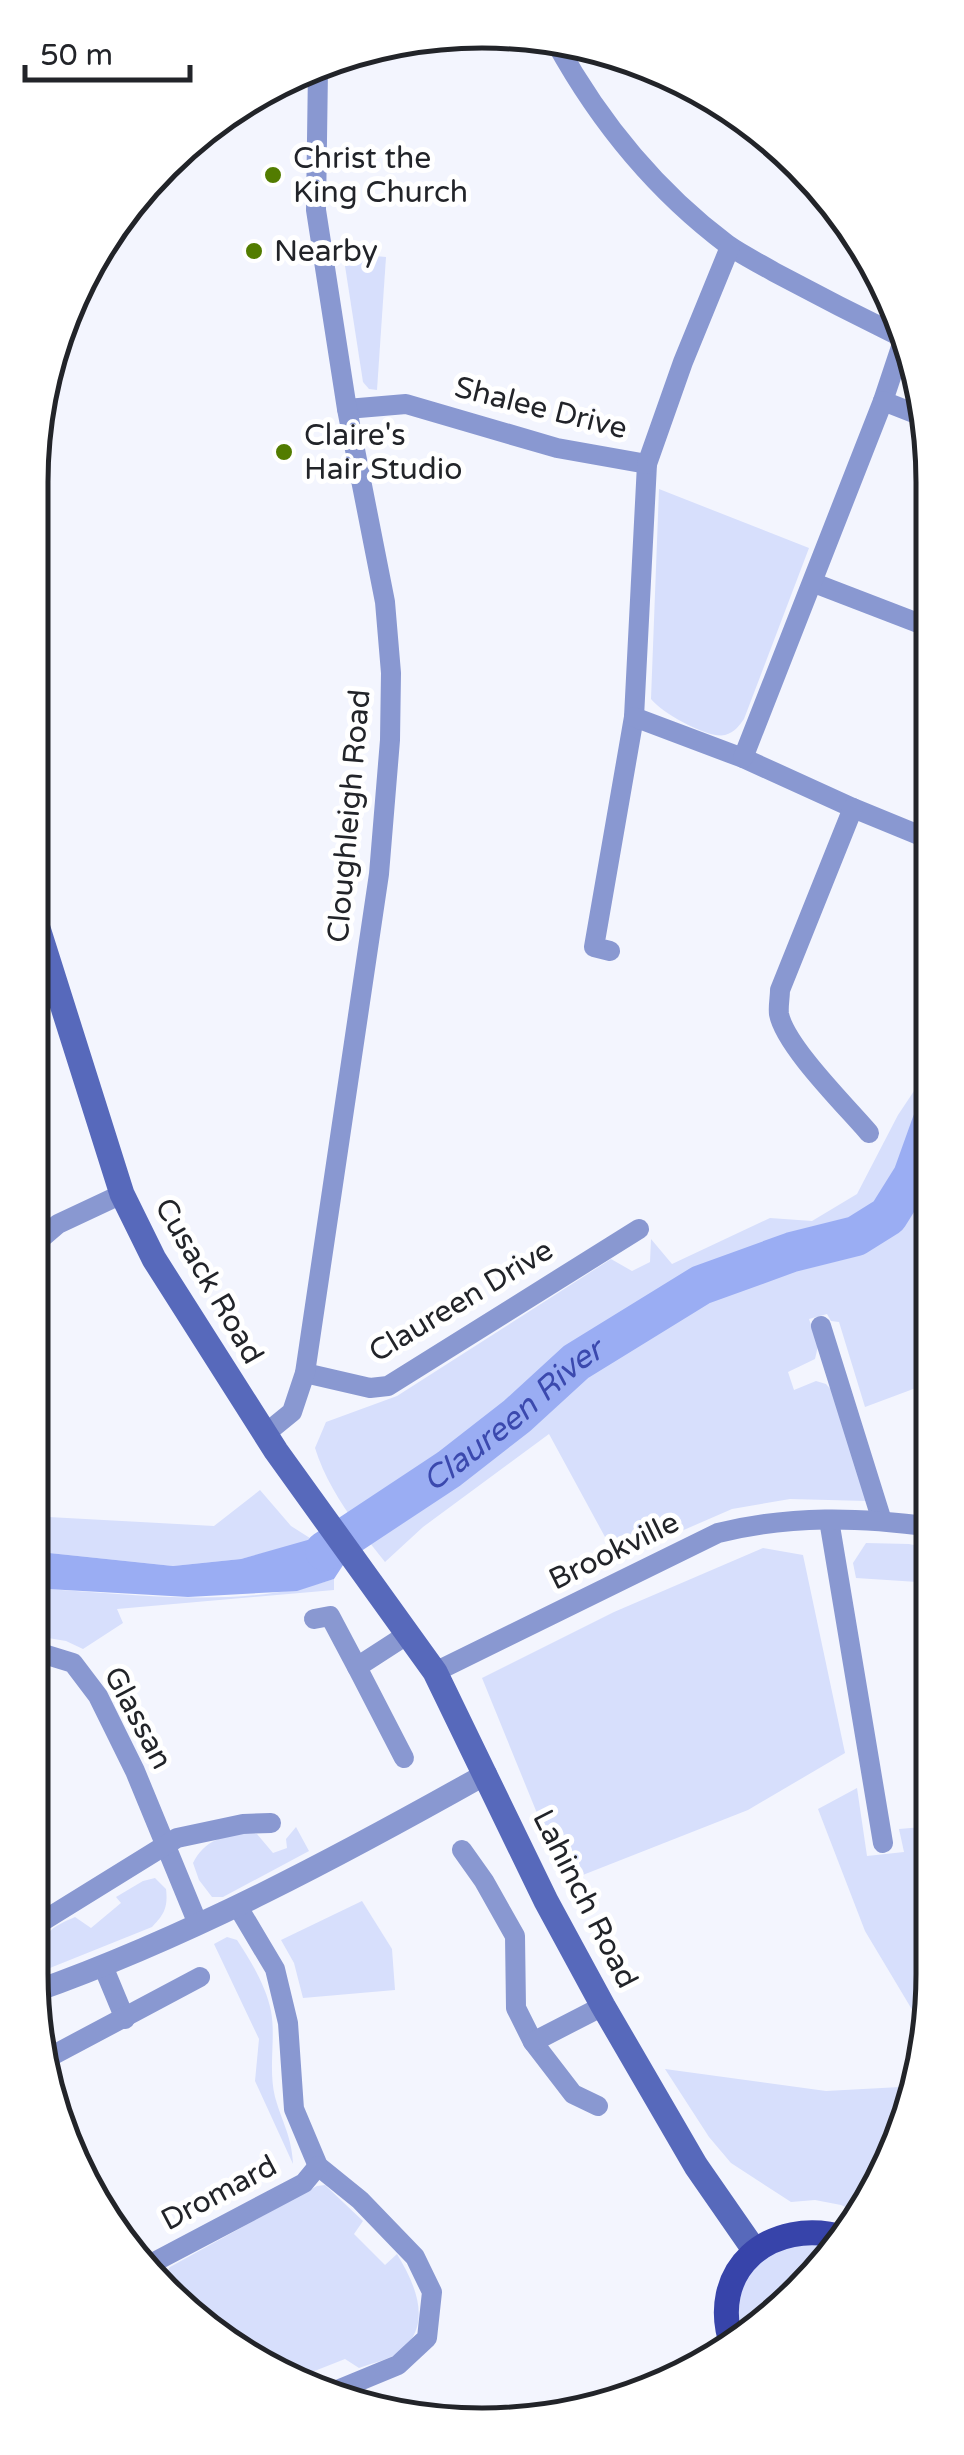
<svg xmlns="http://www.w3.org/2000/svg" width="964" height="2455" viewBox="0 0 964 2455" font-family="'Varela Round',sans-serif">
	<rect width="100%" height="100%" fill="#f3f5fe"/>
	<g fill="#d7dffc">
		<polygon points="343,253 386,257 377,390 369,389 363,382"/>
		<path d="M659,489L809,548L744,719C739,726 735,732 725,735C708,739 662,713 651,699Z"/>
		<path d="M932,1064V1283L923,1286L932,1315V1382L865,1407L839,1322L831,1321L827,1314L809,1319L818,1346L815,1359L788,1372L794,1390L816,1381L826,1384L833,1392L867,1501L790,1499L732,1509L617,1559L549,1434L423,1527L385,1562C358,1528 328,1490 315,1448L326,1422L397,1396L611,1259L632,1271L650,1262L651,1239L672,1264L770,1218L812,1221L857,1194L898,1115Z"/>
		<polygon points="260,1490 291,1526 313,1540 241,1559 173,1566 30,1551 30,1516 214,1526"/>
		<polygon points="866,1543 909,1544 933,1549 933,1583 856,1578 853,1563"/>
		<polygon points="763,1548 803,1555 845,1753 748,1810 565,1882 482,1678 614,1612"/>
		<path d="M334,1579V1590L117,1609L123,1623L83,1649L66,1641L48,1638L42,1627L30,1633V1588C129,1593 239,1611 334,1579Z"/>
		<polygon points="857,1788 867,1856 904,1852 899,1829 934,1826 934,1973 926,2033 865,1931 818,1809"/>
		<path d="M296,1827L309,1851L223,1897H212L199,1880L193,1863C205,1838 230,1832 257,1834L273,1853L287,1848L286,1839Z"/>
		<path d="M155,1878L166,1889C168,1906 165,1914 152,1927L30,1976V1963L44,1958C39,1933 54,1926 75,1917L91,1928L121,1903L116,1897L143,1881Z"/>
		<polygon points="362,1901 392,1949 395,1990 303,1998 294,1963 281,1940"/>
		<path d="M227,1937L237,1940C251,1961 266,1986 271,2011C276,2038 268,2068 275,2097C282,2122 292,2137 293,2164L255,2081L259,2039L214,1944Z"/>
		<polygon points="665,2069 826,2091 919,2086 858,2213 841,2205 815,2200 791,2202 731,2163 709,2137"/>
		<path d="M325,2185L363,2221L354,2234L385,2265L397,2254C414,2282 433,2322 403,2349C393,2359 372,2363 359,2368L345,2359L312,2372L310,2383L257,2365L163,2288L164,2276L170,2267L317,2186Z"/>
		<polygon points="806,2241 840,2249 739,2343 737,2295 763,2256"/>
	</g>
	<polygon fill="#9aadf3" points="371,1522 334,1579 297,1591 188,1597 30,1588 30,1551 173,1566 241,1559"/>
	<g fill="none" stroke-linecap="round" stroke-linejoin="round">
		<path stroke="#9aadf3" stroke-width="40" id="s1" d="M325,1551L449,1469L517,1416L576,1362L701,1285L792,1252L856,1236L888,1216L913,1176L932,1123"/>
		<g stroke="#8998d1" stroke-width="20">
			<path d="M556,43C599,121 656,191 728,245C742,255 759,263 774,272C817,295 860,317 903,338"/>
			<polyline points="883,401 906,332"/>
			<polyline points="347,409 406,404 557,448 647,464 634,717 594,947 610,951"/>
			<polyline points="647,464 683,362 730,247"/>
			<polyline points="814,583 931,628"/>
			<polyline points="634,717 743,758 853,808 931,840"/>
			<polyline points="743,758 883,401 929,419"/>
			<path d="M853,808L780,990C780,997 778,1007 779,1014C785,1046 847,1107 869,1133"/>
			<polyline points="30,1248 58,1224 122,1194"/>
			<polyline points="821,1326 882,1521"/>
			<polyline points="305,1373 370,1388 388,1386 639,1229"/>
			<polyline points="265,1434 292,1412 305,1373 379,874 390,740 391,673 385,602 347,409 316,210 318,69"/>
			<polyline points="829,1520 883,1843"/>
			<polyline points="314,1619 330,1616 357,1667"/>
			<polyline points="30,1659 47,1655 73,1663 98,1696 135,1771 198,1924"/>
			<path d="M435,1672L718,1533C792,1515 858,1517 933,1527"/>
			<polyline points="404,1758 357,1667 408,1634"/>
			<polyline points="462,1850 484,1881 515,1936 516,2008 533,2042 573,2094 598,2106"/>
			<polyline points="238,1907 275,1969 288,2023 294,2109 318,2166 360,2200 415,2257 432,2292 427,2338 398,2365 335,2391"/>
			<polyline points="30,1929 177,1838 243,1824 271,1823"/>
			<polyline points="103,1966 125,2019"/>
			<polyline points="533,2042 603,2006"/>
			<polyline points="44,2060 200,1977"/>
			<polyline points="141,2269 304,2183 318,2166"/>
		</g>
		<path stroke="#8998d1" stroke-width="22" d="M33,1992C191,1936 340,1856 486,1774"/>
		<polyline stroke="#5769bb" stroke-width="25" points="30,903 122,1194 154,1259 276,1451 435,1672 546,1901 603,2006 696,2166 755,2251"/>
		<path stroke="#3744aa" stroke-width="25" d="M733,2348C705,2271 770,2215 846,2238"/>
	</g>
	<g fill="#527c00" stroke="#fff" stroke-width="4">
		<circle cx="273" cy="175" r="10"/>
		<circle cx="254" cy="251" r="10"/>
		<circle cx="284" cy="452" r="10"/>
	</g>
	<g text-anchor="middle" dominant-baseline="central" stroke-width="10" stroke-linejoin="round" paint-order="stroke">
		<g font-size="30" fill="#222429" stroke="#fff" text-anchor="start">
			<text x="293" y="158">Christ the<tspan x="293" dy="34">King Church</tspan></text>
			<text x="274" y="251">Nearby</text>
			<text x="304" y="435">Claire's<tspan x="304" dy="34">Hair Studio</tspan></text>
		</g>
		<g font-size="30" fill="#222429" stroke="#fff">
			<text transform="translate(541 408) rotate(14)">Shalee Drive</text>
			<text transform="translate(349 816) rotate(-85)">Cloughleigh Road</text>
			<text transform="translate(209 1281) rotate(60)">Cusack Road</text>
			<text transform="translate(461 1301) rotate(-31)">Claureen Drive</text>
			<text transform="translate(614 1551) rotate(-26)">Brookville</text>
			<text transform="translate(138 1718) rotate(62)">Glassan</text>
			<text transform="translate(585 1899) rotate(63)">Lahinch Road</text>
			<text transform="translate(219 2193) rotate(-28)">Dromard</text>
		</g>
		<g font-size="32" font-style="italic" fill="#3b49ae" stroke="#fff">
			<text stroke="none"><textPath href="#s1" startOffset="232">Claureen River</textPath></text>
		</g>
	</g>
	<path d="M0 0H964V2455H0ZM482 48H482A434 434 0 0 1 916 482V1974A434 434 0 0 1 482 2408H482A434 434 0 0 1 48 1974V482A434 434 0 0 1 482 48Z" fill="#fff" fill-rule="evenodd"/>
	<path fill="none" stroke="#222429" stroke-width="5" d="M482 48H482A434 434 0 0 1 916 482V1974A434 434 0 0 1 482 2408H482A434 434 0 0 1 48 1974V482A434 434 0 0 1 482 48Z"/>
	<path d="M25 65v15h165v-15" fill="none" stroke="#222429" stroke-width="5"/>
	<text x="40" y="65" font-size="30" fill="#222429" stroke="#ffffff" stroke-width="8" paint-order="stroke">50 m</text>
</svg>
